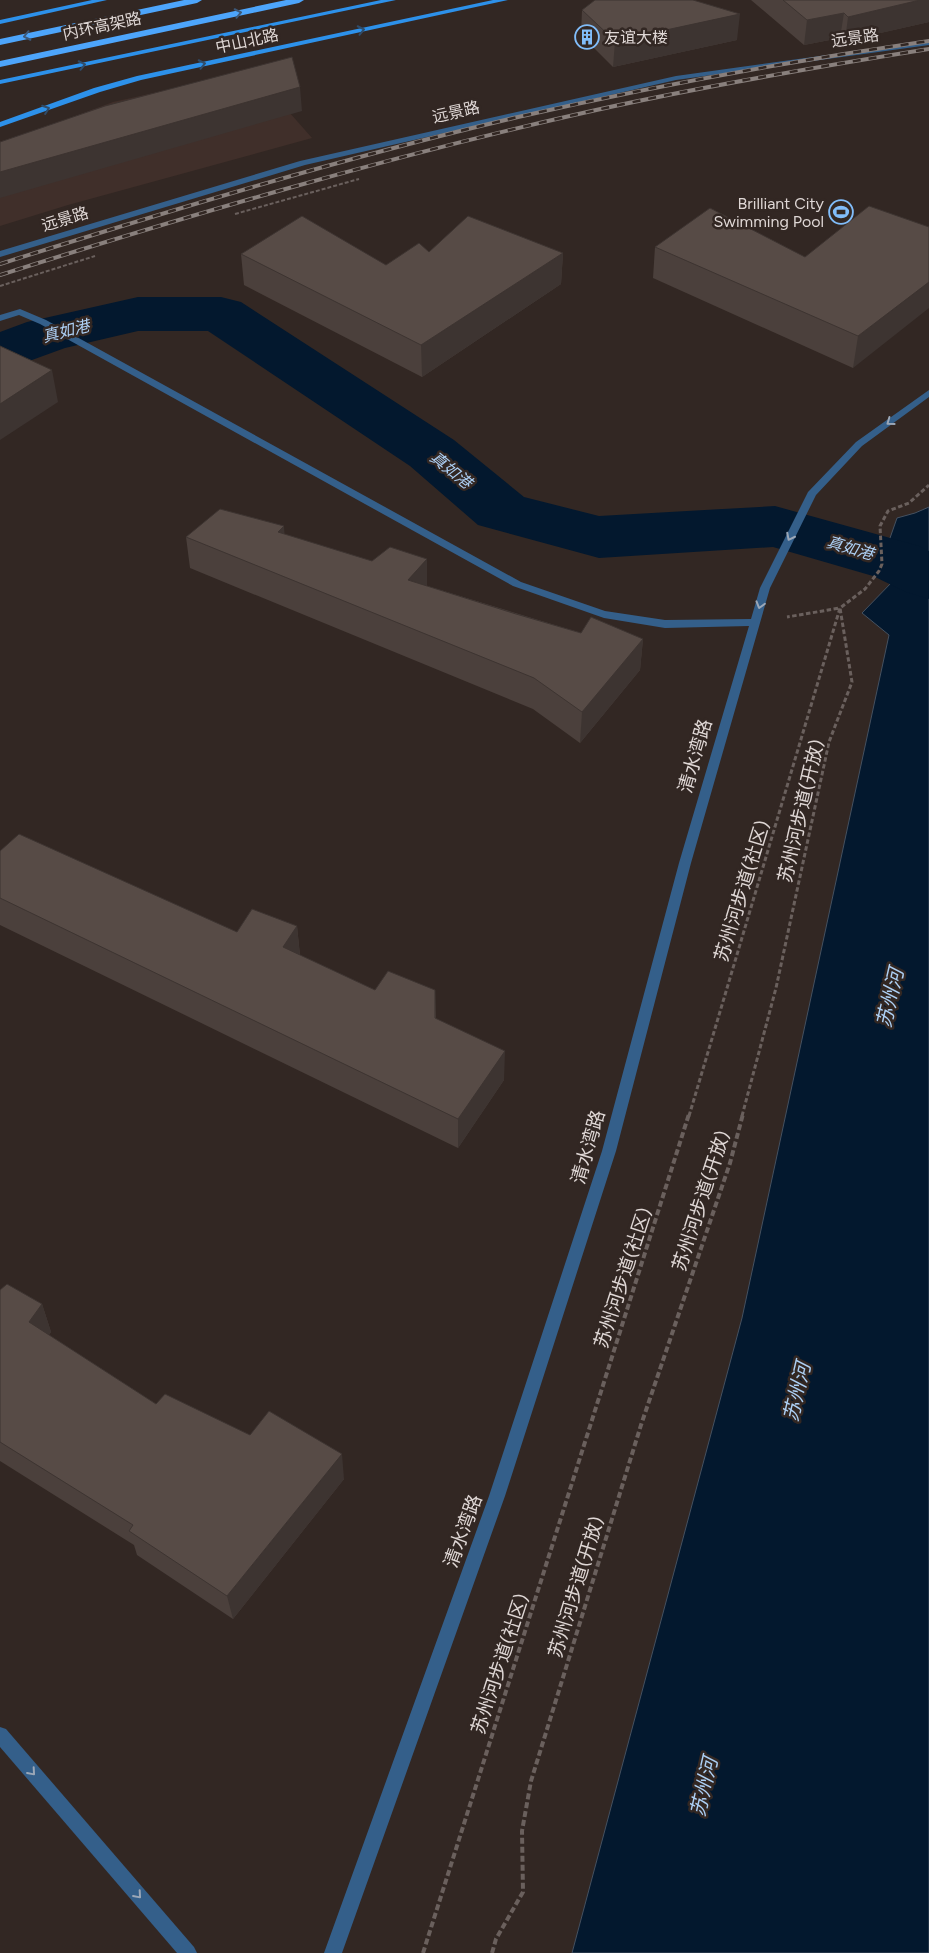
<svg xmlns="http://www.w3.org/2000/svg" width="929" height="1953" viewBox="0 0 929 1953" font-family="Figtree,'Noto Sans SC',sans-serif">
	<rect width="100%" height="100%" fill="#322723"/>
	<polygon fill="#402f2a" points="253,71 312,138 68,205 0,226 0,144 113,102"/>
	<polygon fill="#03182e" stroke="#455160" points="929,507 929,1953 572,1953 742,1318 889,635 862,613 894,580 896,561 890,538 897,518 915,513"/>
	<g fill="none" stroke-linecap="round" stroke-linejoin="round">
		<polygon fill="#03182e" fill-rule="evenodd" points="138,297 221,297 241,302 454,440 524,497 599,516 775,506 919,546 929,551 929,599 906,592 873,576 773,547 599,558 478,525 410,466 208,331 138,331 65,348 21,364 0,370 0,332 27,322"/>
		<g stroke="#6a605d" stroke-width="2" stroke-dasharray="4 2" stroke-linecap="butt">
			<polyline points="235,214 359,179"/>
			<polyline points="0,286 95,256"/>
		</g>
		<g stroke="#6a605d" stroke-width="3" stroke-dasharray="4.5 2.5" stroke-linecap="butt">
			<polyline points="689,1116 840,608 787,617"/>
			<polyline points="742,1116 776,988 829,742 852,682 840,608 865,589 879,571 882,564 880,526 888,511 909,503 929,485"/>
		</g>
		<g stroke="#6a605d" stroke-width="4" stroke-dasharray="6 3" stroke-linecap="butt">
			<polyline points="423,1953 689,1114"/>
			<polyline points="492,1953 496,1939 523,1892 522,1831 531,1781 641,1425 730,1163 743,1114"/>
		</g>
		<g fill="#345f8a" fill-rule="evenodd">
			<polygon points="929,41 929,45 676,80 305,165 0,257 0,251 300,161 676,76"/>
			<polygon points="20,309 46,320 521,582 605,611 665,620 751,619 760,588 808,492 856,442 929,390 929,397 862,446 816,495 770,588 691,863 616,1151 505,1496 342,1953 324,1953 489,1496 602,1151 679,863 749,626 665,628 604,618 513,586 40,324 19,315 0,321 0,315"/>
			<polygon points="0,1727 6,1729 194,1947 197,1953 177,1953 0,1747"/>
		</g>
		<g fill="#2d91ea" fill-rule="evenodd">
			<polygon points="92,0 107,0 0,24 0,20"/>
			<polygon points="381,0 396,0 0,84 0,80"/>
			<polygon points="493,0 508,0 141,80 100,92 0,127 0,122 94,88 137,76"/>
		</g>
		<g fill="#4da5fb" fill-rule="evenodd">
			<polygon points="184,0 202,0 197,3 0,45 0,39"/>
			<polygon points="286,0 304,0 299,3 0,67 0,61"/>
		</g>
		<g stroke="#89807d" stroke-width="4">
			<g id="rail">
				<path d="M0,264C171,210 343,158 518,117C654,86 791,61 929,41"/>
				<path d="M0,275C190,215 380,159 574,115C692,88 810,68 929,49"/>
			</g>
		</g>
		<use href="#rail" stroke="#322723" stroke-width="2.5" stroke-dasharray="8" stroke-linecap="butt"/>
	</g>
	<g fill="#4b403c">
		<polygon points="751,0 929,0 929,22 845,41 840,38 804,45"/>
		<polygon points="582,10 737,40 613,67 581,35"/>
		<polygon points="929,227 853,368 653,278 655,247 805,257"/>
		<polygon points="429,252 563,253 561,284 422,377 244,285 241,254 386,265"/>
		<polygon points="284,526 284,534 427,586 581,633 643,639 640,670 580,743 533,709 190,568 186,537"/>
		<polygon points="0,851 237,932 297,926 300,955 375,990 435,990 436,1019 504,1080 458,1148 0,925"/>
		<polygon points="0,1290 42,1304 51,1332 49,1335 156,1404 250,1435 344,1479 233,1619 137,1555 134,1545 0,1461"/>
	</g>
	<g fill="#3d3431">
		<polygon points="920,0 929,0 929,22 845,41 848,17"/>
		<polygon points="844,13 840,38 804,45 807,20"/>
		<polygon points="740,14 737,40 613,67 615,41"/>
		<polygon points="300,87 302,111 0,198 0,172"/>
		<polygon points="563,253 561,284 422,377 421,345"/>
		<polygon points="929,282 929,308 853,368 858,336"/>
		<polygon points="52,370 58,402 0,440 0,404"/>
		<polygon points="284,526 286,558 278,532"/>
		<polygon points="427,559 427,591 408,580"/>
		<polygon points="643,639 640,670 580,743 582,712"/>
		<polygon points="297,926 300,957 283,947"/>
		<polygon points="505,1051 504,1080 458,1148 458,1119"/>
		<polygon points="42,1304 51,1332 38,1349 29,1322"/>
		<polygon points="342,1454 344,1479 233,1619 227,1596"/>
	</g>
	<g fill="#574b46" stroke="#3d3431">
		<polygon points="595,0 693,0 740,14 615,41 582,10"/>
		<polygon points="783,0 920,0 848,17 844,13 807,20"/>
		<polygon points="292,57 300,87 0,172 0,142 105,106"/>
		<polygon points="869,206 929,227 929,282 858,336 655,247 710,208 805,257"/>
		<polygon points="302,216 386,265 419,243 429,252 468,216 563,253 421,345 241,254"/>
		<polygon points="0,346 52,370 0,404"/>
		<polygon points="220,509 284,526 278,532 372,561 390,547 427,559 408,580 516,614 581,633 591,617 643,639 582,712 534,678 186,537"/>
		<polygon points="19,834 237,932 252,909 297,926 283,947 375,990 388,971 435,990 435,1018 505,1051 458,1119 0,898 0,851"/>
		<polygon points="7,1284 42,1304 29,1322 156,1404 165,1394 250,1435 269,1411 342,1454 227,1596 129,1531 133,1525 0,1442 0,1290"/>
	</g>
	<defs><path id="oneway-chevron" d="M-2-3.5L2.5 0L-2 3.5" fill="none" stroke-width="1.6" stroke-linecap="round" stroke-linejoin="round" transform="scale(1.25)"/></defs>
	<g stroke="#3d5979">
		<use href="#oneway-chevron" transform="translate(238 13) rotate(-12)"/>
		<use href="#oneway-chevron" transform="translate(27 36) rotate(168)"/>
	</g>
	<g stroke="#304c69">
		<use href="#oneway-chevron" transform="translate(361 30) rotate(-12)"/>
		<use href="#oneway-chevron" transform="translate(202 64) rotate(-12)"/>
		<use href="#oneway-chevron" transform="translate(82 65) rotate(-12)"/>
		<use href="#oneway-chevron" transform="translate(46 109) rotate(-20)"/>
	</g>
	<g stroke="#9ba7b7">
		<use href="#oneway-chevron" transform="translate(890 422) rotate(144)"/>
		<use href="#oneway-chevron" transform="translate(790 537) rotate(117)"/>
		<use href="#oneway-chevron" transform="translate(760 605) rotate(106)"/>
		<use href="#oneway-chevron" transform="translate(32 1772) rotate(49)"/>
		<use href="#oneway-chevron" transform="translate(138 1895) rotate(49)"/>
	</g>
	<defs>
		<g id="building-ring" transform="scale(1.25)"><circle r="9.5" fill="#322723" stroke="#81bdfa" stroke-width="1.5"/><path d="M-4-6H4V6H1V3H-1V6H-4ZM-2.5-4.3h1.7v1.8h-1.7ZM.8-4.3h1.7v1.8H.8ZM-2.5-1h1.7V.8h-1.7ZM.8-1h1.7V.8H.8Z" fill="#81bdfa"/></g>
		<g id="stadium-ring" transform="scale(1.25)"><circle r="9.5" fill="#322723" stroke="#81bdfa" stroke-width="1.5"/><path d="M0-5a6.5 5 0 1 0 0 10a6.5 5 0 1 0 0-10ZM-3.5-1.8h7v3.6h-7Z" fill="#81bdfa"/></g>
	</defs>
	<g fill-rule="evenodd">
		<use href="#building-ring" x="587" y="37"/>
		<use href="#stadium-ring" x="841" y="212"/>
	</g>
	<g text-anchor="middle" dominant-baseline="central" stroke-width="5" stroke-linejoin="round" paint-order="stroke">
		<g font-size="16" fill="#dfd7d5" stroke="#322723">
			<text transform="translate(102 26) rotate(-12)">内环高架路</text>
			<text transform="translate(855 38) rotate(-8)">远景路</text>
			<text transform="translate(247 41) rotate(-12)">中山北路</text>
			<text transform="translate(456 112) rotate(-13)">远景路</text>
			<text transform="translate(65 219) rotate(-17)">远景路</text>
		</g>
		<g font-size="16" fill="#dfd7d5" stroke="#322723" text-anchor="start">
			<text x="604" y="37">友谊大楼</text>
			<text x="824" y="203" text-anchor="end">Brilliant City<tspan x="824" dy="18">Swimming Pool</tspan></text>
		</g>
		<g font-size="16" font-style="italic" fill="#add0f5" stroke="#322723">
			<text transform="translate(66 331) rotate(-14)">真如港</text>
			<text transform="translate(451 470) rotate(39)">真如港</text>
			<text transform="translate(850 548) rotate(16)">真如港</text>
		</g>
		<g font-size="19" fill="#dfd7d5" stroke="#322723">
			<text transform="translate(695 756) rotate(-74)">清水湾路</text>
			<text transform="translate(801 811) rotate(-77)">苏州河步道(开放)</text>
			<text transform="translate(742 891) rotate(-73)">苏州河步道(社区)</text>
			<text transform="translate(588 1147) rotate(-74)">清水湾路</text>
			<text transform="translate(701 1201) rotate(-72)">苏州河步道(开放)</text>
			<text transform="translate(623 1278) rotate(-72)">苏州河步道(社区)</text>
			<text transform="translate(463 1531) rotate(-70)">清水湾路</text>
			<text transform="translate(576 1587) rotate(-73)">苏州河步道(开放)</text>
			<text transform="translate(500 1664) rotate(-72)">苏州河步道(社区)</text>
		</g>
		<g font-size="20" font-style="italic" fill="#add0f5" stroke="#322723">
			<text transform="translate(890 998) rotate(-77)">苏州河</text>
			<text transform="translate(797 1392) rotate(-77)">苏州河</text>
			<text transform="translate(704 1787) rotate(-77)">苏州河</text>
		</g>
	</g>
</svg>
